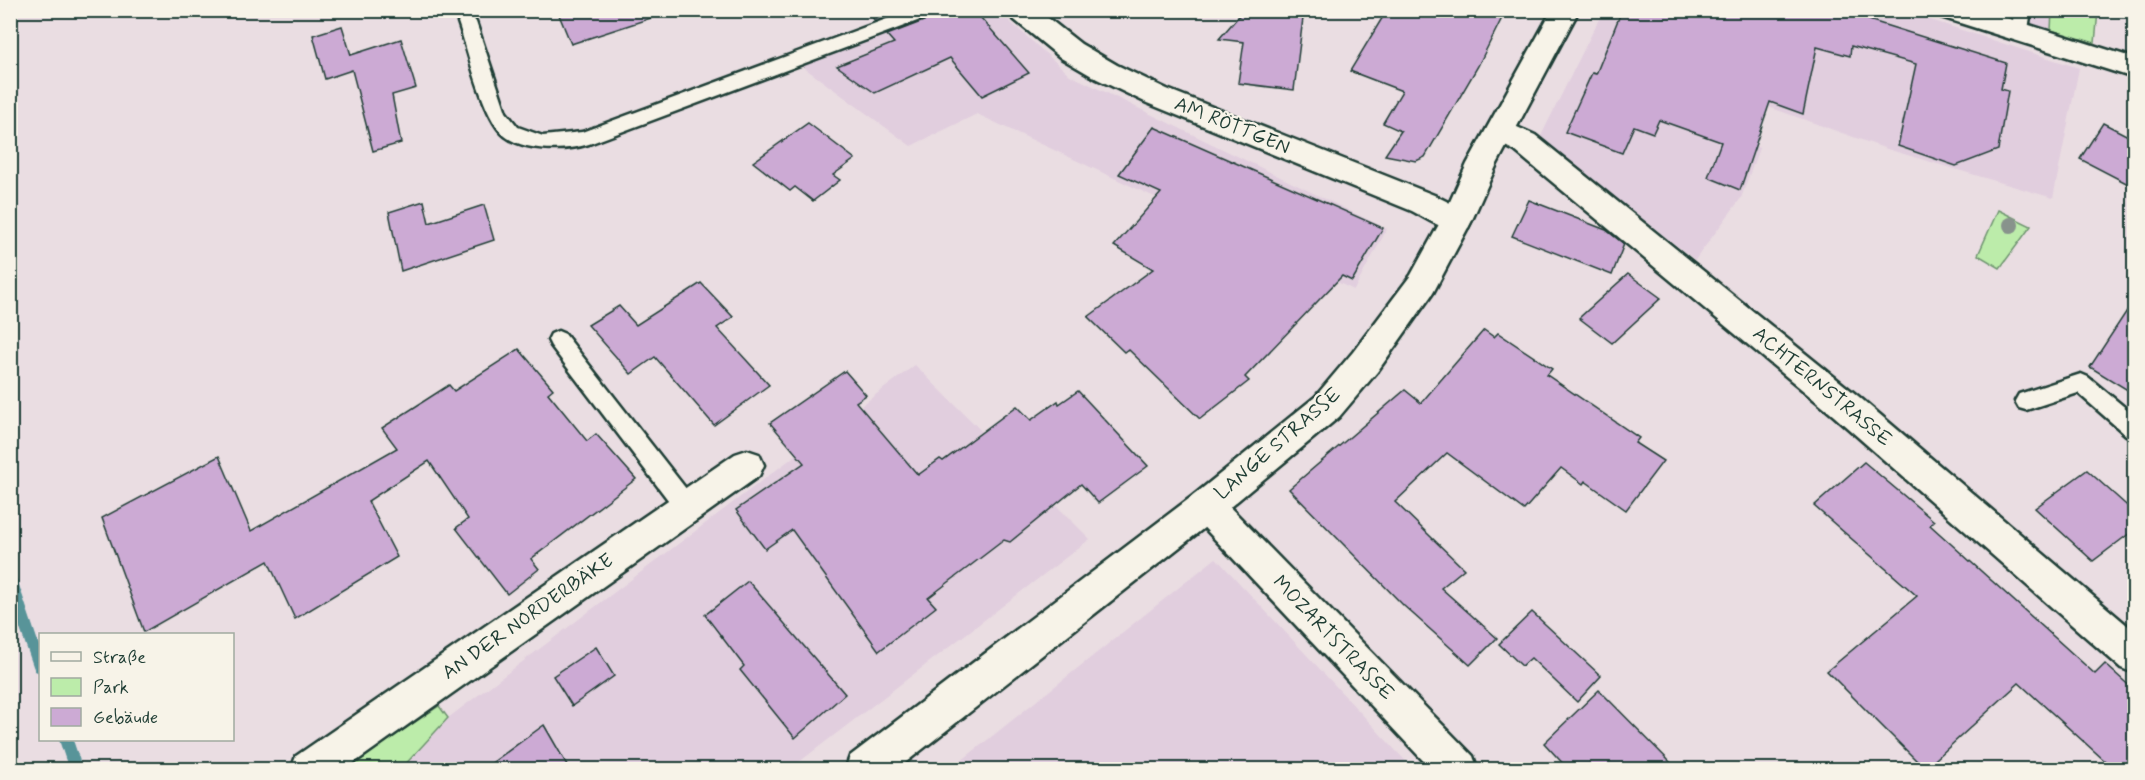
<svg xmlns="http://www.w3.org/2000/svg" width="2145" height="780" viewBox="0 0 2145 780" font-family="Mynerve,sans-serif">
	<rect width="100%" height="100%" fill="#eadde2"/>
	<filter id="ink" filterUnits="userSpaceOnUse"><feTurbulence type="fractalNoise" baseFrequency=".0167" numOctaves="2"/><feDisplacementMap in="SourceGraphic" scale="12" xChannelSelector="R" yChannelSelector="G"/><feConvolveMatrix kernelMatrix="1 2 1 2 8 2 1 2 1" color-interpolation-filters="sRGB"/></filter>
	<g filter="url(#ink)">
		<g fill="#e1cede">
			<polygon points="940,11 998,11 1070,75 1387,229 1354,290 977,114 911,146 799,64"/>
			<polygon points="1603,11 1903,11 2079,68 2053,198 1887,149 1766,106 1750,144 1759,148 1741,198 1695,260 1540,138"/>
			<polygon points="1981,11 2052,11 2051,30 1989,13"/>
			<polygon points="915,365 1090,539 790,769 401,770 448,718"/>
			<polygon points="1216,558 1413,769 951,769"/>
		</g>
		<g fill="#bcecaa" stroke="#6e946f" stroke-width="1.5">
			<polygon points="2052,11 2098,11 2095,43 2051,30"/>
			<polygon points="1998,210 2031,226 2000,268 1978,255"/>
			<polygon points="439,706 448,718 401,769 344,770"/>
		</g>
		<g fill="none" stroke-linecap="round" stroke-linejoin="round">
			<g fill="#599499" fill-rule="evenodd">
				<polygon points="10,573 15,575 17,579 40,648 40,673 35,671 33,666 10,600"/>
				<polygon points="59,740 73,740 83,770 69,770"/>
			</g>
		</g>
		<g fill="#ccaad4" stroke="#1f3d34" stroke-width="1.5">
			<polygon points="557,10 653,10 654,17 571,44"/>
			<polygon points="867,10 903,10 875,21"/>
			<polygon points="940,10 974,10 1029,73 982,96 950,58 875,93 837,66 894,43 887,35 937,16"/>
			<polygon points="1244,10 1304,10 1294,90 1238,83 1244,42 1219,39"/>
			<polygon points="1387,10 1506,10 1478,66 1425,157 1416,161 1385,155 1401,131 1383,123 1402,91 1350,71"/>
			<polygon points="1622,10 1861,10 1861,17 1872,21 2006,63 2001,89 2008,91 1998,150 1956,166 1898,146 1916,64 1851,46 1850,56 1817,47 1803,114 1770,102 1740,190 1708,177 1721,142 1659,120 1653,133 1634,126 1622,153 1565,132 1592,73 1596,74"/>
			<polygon points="342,26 351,55 401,39 416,88 392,95 401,143 373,151 352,70 325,79 313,35"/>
			<polygon points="808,123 855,159 833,175 840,180 813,201 795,187 790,191 753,162"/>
			<polygon points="2103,123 2134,139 2134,187 2080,159"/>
			<polygon points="1154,127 1383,228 1352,281 1342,276 1245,377 1249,381 1200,419 1128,349 1124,352 1088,317 1153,269 1114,246 1161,193 1119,174"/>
			<polygon points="1529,200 1606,230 1624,244 1612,275 1512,236"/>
			<polygon points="424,201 429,223 484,205 494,240 401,271 389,212"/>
			<polygon points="1628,274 1661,298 1612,343 1579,318"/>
			<polygon points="701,283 733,317 717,328 769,385 714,425 655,357 631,374 588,325 619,306 636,325"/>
			<polygon points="2134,300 2134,394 2090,367"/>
			<polygon points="1484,330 1494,337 1498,333 1552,369 1547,375 1639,438 1635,443 1663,461 1626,510 1585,481 1583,484 1561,468 1524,510 1447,453 1395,502 1464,569 1441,588 1497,638 1470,665 1404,606 1289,489 1405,390 1421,403"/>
			<polygon points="519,349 553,389 548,393 587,441 596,434 636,479 531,559 539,569 507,594 456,528 468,519 429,461 368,501 397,557 295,619 268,561 144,632 102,518 219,456 251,531 397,448 382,428 449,385 454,391"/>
			<polygon points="845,371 866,395 856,402 918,475 940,459 943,461 1017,406 1031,420 1058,401 1059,404 1078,391 1148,466 1098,503 1081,484 1010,542 1004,540 928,598 936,607 879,651 792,530 765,549 736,510 804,463 770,423"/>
			<polygon points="1864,462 1934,521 1930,525 2095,674 2105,664 2134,690 2134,770 2115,770 2019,683 1925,769 1827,671 1917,596 1814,506"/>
			<polygon points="2087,470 2134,512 2134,530 2093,561 2035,508"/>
			<polygon points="748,581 845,694 795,738 740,670 744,666 705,615"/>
			<polygon points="1532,612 1601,676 1577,702 1531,658 1522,666 1499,644"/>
			<polygon points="596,647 614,676 572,706 553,676"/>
			<polygon points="1599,690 1678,770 1569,770 1544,743"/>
			<polygon points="544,725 570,770 482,770"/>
		</g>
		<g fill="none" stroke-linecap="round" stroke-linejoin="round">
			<g stroke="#1f3d34" stroke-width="5">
				<g id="lane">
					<path d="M911,10H938L936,14L589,144C567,151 525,152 505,136C483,119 468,50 458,22L461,18H473L476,22L506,112L518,127L543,136L582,132Z"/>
					<polygon points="2014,10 2031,10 2027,36 2015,36 2012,32"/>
					<polygon points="558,331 565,334 694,499 697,506 694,513 686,516 678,513 551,346 548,340 551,334"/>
					<polygon points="2081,374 2088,377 2134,415 2134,437 2126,435 2078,393 2026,410 2019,408 2015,401 2019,394"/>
				</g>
			</g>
			<g stroke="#1f3d34" stroke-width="5">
				<g id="street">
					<path d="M1007,10H1038L1081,44L1117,65L1167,89L1434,195L1468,212L1472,220L1468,228C1448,235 1430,220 1412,211L1147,103L1097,79L1061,58L1011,17Z"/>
					<polygon points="1501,120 1535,135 1858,396 2134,631 2134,673 2121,668 1834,416 1515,151 1491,139 1487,131 1491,123"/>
					<polygon points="747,450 759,454 764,465 759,476 344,770 291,770 296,756 735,454"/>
					<polygon points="1206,490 1218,495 1473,756 1478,770 1432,770 1194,517 1189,506 1194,495"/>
				</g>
			</g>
			<g stroke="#1f3d34" stroke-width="5">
				<g id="secondary">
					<polygon points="1552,10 1579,10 1497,164 1472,220 1433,293 1377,372 1339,417 1218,517 896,770 845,770 850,756 1194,495 1315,397 1353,352 1411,275 1443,217 1467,164"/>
					<polygon points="1937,10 1982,10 2134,58 2134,78 1941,17"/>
				</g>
			</g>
			<use href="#lane" fill="#f7f3e8" fill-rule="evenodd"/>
			<use href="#street" fill="#f7f3e8" fill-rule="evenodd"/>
			<use href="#secondary" fill="#f7f3e8" fill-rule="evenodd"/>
		</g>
		<circle fill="#88938c" cx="2011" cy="225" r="8"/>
	</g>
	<g text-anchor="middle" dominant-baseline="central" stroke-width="4.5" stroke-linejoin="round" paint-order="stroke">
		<g font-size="20" fill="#1f3d34" stroke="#f7f3e8">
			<text transform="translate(1232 126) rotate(22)">AM RÖTTGEN</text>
			<text transform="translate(1822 387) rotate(40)">ACHTERNSTRASSE</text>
			<text transform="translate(1278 444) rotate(-41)">LANGE STRASSE</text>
			<text transform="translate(528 617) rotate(-35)">AN DER NORDERBÄKE</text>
			<text transform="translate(1333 638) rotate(46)">MOZARTSTRASSE</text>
		</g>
	</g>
	<rect width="2145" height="780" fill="none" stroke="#f7f3e8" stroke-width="36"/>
	<rect x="18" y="18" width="2109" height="744" fill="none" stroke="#1f3d34" stroke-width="2" filter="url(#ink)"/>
	<rect x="39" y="633" width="195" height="108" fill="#f7f3e8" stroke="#a1aaa0" stroke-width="1.5"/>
	<rect x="51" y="652" width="30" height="9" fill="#f7f3e8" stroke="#a1aaa0" stroke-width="1.5"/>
	<text x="93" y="663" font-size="18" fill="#1f3d34">Straße</text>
	<rect x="51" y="678" width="30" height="18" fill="#bcecaa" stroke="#a1aaa0" stroke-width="1.5"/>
	<text x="93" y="693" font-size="18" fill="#1f3d34">Park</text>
	<rect x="51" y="708" width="30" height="18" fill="#ccaad4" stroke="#a1aaa0" stroke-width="1.5"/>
	<text x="93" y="723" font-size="18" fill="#1f3d34">Gebäude</text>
</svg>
